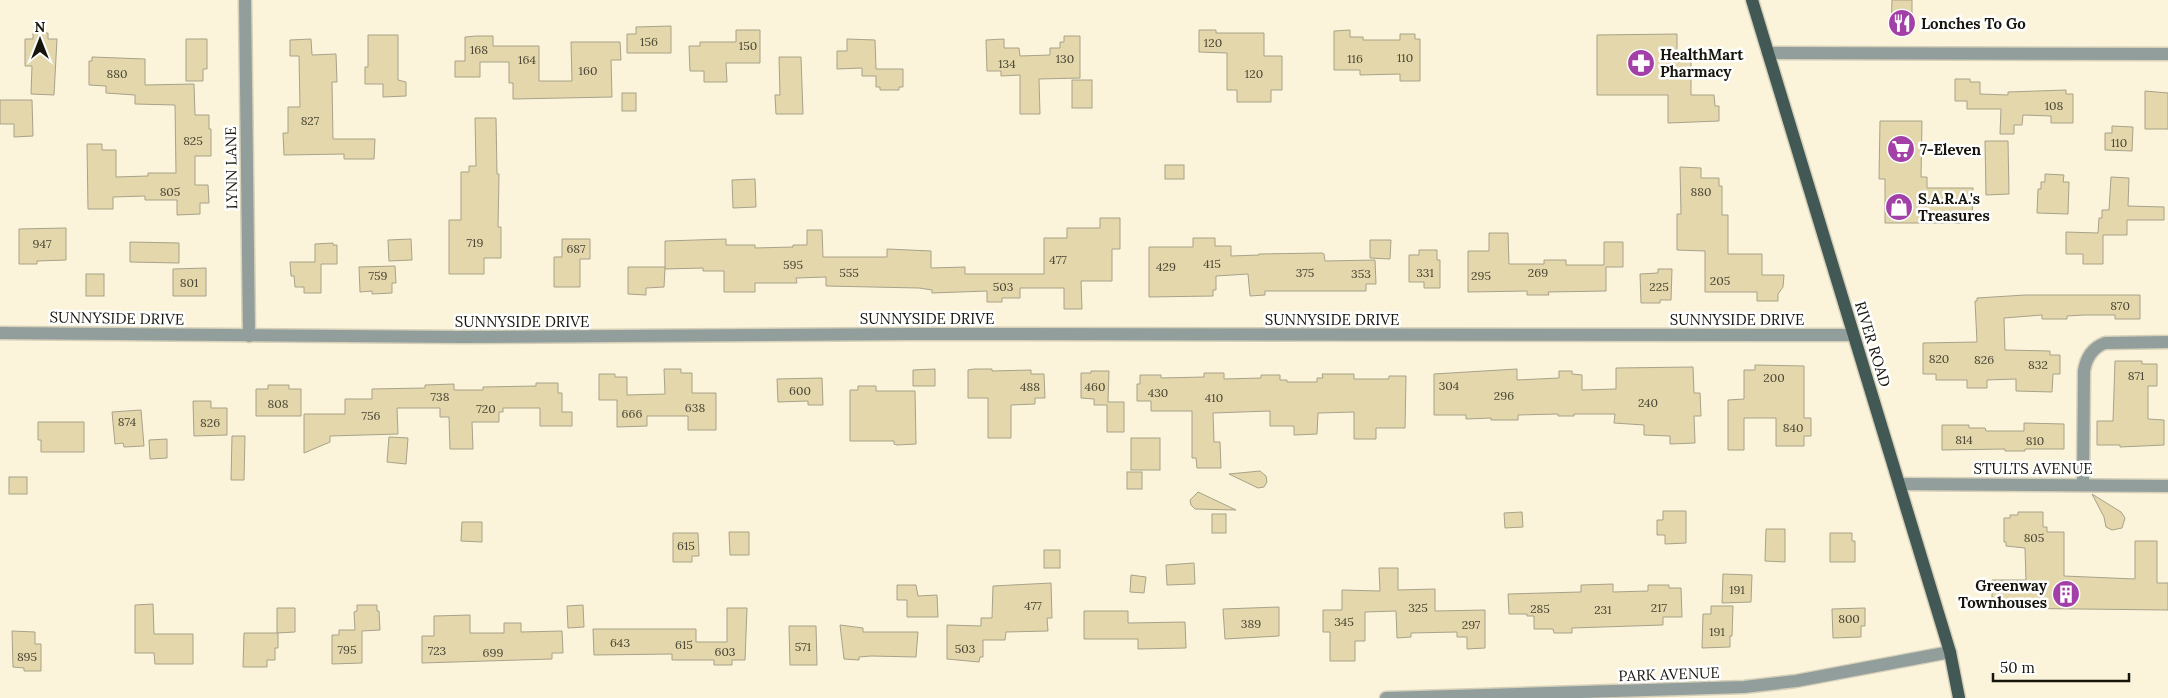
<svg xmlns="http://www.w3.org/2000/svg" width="2168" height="698" viewBox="0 0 2168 698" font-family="Lora,serif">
	<rect width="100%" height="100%" fill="#fbf4da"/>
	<g fill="#e3d7ab" stroke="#a8a28a">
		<polygon points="1892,0 1912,0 1912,30 1891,30"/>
		<polygon points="671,26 671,53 627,53 627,34 636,34 636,27"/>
		<polygon points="736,30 760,30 760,63 726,63 727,82 704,82 704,71 690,71 689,46 700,46 700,42 736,42"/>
		<polygon points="1199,30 1216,30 1216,33 1264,33 1264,56 1282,56 1282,90 1271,90 1271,102 1237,102 1237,90 1227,90 1227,53 1199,52"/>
		<polygon points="1350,30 1350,37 1363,37 1363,40 1400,40 1400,34 1415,34 1415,39 1420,39 1420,81 1400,81 1400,74 1360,75 1360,70 1334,70 1334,31"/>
		<polygon points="33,33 48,33 48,39 57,39 54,95 31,94 32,66 25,66 25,39 33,39"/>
		<polygon points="1677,34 1677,53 1691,53 1691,95 1714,95 1715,106 1719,106 1719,121 1668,123 1668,95 1597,95 1597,35"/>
		<polygon points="368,35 398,35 398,80 406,82 406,96 383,97 383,84 365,84 365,67 368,67"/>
		<polygon points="476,36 493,36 493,46 539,46 539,81 572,81 571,42 620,42 621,60 611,60 612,97 513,99 513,83 509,83 509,62 480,62 480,77 455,77 455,61 465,61 465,37"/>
		<polygon points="1064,36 1080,36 1080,78 1039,79 1040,114 1020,114 1020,75 1001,76 1001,71 987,71 986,40 1004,39 1004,48 1019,48 1020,56 1050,55 1050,48 1060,48 1060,42 1064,42"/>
		<polygon points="186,39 207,39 207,69 203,69 203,81 186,81"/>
		<polygon points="311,39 312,55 336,54 337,82 332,82 333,139 375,139 374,159 344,159 344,154 284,155 283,133 288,133 288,107 300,107 299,56 290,56 290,40"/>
		<polygon points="847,39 875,40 876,69 903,69 903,87 899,87 899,90 880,90 880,87 876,87 876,76 862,76 862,68 837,69 837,51 847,51"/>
		<polygon points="92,57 145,59 145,85 194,84 195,115 209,115 209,129 211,129 211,156 195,156 195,185 208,185 209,203 200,203 200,214 177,215 177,200 145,200 145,196 113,197 113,209 88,209 87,144 102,144 102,150 116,150 116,177 148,176 148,173 176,173 175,105 135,104 135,95 106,93 106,86 89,85 89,61 92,61"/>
		<polygon points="779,57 801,57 803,114 776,114 775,95 780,95"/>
		<polygon points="1955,79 1970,79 1970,82 1980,82 1980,94 2008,95 2008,92 2066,90 2066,94 2073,94 2073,123 2051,123 2051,116 2023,115 2022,125 2014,125 2014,134 2000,134 2001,109 1967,109 1967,101 1955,101"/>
		<rect x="1072" y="80" width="20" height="28"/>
		<polygon points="2145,91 2168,93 2168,129 2145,129"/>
		<rect x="622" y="93" width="14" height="18"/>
		<polygon points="0,100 32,100 33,136 14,137 14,124 0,124"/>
		<polygon points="475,118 496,118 497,174 499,174 498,227 501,227 501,258 484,258 484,274 449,274 449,220 461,220 461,172 469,172 469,166 476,166"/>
		<polygon points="1880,121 1922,121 1921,177 1927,177 1927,188 1973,188 1972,223 1885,223 1885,179 1879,179"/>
		<polygon points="2112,126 2133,127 2132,151 2105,150 2105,133 2112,133"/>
		<polygon points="1985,141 2008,141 2009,194 1986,195"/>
		<rect x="1165" y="165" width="19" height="14"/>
		<polygon points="1680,167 1701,168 1701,178 1719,178 1719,186 1722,186 1722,215 1728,215 1728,254 1762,254 1762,275 1784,275 1783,287 1778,294 1778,301 1757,301 1757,292 1705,292 1705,251 1677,250 1677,214 1681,214"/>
		<polygon points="2045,174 2064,175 2063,182 2069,182 2068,214 2037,213 2038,189 2041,189 2041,182 2045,182"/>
		<polygon points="2111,177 2129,178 2128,206 2164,207 2164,220 2127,220 2127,235 2103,235 2103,264 2083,264 2083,254 2066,254 2066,232 2098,233 2099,218 2102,218 2102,210 2109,210"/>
		<polygon points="755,179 756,207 733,208 732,180"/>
		<polygon points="1100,218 1120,218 1120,249 1112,249 1112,281 1081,281 1082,309 1064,309 1064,288 1020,288 1020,298 1002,298 1002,302 987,302 987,291 932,293 932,290 919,288 826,286 826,277 796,278 797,283 755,283 755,292 724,292 724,271 703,271 703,268 665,269 665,241 726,239 726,245 755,245 755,248 793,247 793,245 807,245 807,230 822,230 823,257 887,257 887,249 931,251 931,268 965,267 965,274 1044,274 1044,238 1067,238 1067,228 1100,228"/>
		<polygon points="66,228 66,260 37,261 37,264 19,264 19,229"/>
		<polygon points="1489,233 1508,233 1509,264 1544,264 1544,260 1566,260 1566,265 1604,265 1604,242 1623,242 1623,267 1606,267 1606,291 1548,292 1549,295 1527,295 1527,291 1468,292 1468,251 1489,251"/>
		<polygon points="1193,238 1215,238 1215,246 1231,246 1231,256 1259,255 1259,254 1322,253 1324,254 1325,261 1375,260 1376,284 1366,284 1366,291 1265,291 1265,295 1250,296 1248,274 1216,276 1216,290 1213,290 1213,296 1149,297 1149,247 1193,247"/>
		<polygon points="411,239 412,260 389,261 388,240"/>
		<polygon points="562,239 590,239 590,259 580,259 580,287 554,287 554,257 562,257"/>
		<polygon points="1370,240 1391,240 1390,259 1370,258"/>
		<polygon points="130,242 179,243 179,263 130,262"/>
		<polygon points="333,243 333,245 337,245 337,264 321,264 321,293 304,293 304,287 295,287 294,276 291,276 290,262 315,262 315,244"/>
		<polygon points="1419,250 1437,250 1437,260 1440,260 1440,288 1424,288 1424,282 1409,282 1409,255 1419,255"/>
		<polygon points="395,266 396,283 392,283 392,293 372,294 372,291 360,292 359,267"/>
		<polygon points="628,267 665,267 664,287 646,288 646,295 628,294"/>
		<polygon points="206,268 206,296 173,296 173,269"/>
		<polygon points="1658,269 1672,269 1671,300 1660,300 1660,303 1641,303 1640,274 1658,273"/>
		<rect x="86" y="274" width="18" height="22"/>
		<polygon points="2025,295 2140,295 2140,319 2115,319 2115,315 2084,315 2067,316 2067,319 2042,319 2042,315 2004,318 2005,350 2050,351 2050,355 2060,355 2060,374 2053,374 2052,392 2016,391 2016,379 1987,380 1987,388 1967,388 1967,380 1936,380 1936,374 1923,374 1923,343 1977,342 1975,301 1977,301 1977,298"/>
		<polygon points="2115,361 2142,361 2142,364 2157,364 2157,386 2148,386 2148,419 2164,420 2164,445 2120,447 2120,445 2097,445 2097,421 2113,421"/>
		<polygon points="1755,365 1804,366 1804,418 1811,418 1811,436 1804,436 1804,446 1776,446 1776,418 1744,418 1744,450 1728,450 1728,400 1744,399 1744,370 1755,370"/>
		<polygon points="1693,367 1694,393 1700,393 1701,416 1694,416 1695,443 1670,444 1670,436 1644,435 1644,425 1614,423 1615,414 1574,414 1574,416 1558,416 1558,414 1518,415 1518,420 1491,420 1491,418 1466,419 1466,415 1434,415 1434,374 1517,369 1517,380 1559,378 1559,371 1572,371 1572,374 1582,375 1582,390 1616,389 1616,368"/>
		<polygon points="664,369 681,369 681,373 692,373 692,393 716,393 716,430 688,430 688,416 647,416 647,426 617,427 617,400 599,400 599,374 615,374 615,377 627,377 627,395 665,394"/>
		<polygon points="935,369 935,386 913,386 913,370"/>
		<polygon points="974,369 992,369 992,371 1031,370 1031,374 1044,374 1045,398 1035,398 1035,404 1011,405 1011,438 988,438 988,398 968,398 968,370"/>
		<polygon points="1091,371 1109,371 1108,402 1124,402 1124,432 1107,432 1107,405 1094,405 1094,399 1081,398 1081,373 1091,373"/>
		<polygon points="1204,373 1224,373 1224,379 1261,378 1261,375 1280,375 1280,380 1287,380 1287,382 1317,382 1317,378 1323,378 1322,374 1354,374 1354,379 1389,379 1389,376 1406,376 1405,428 1376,428 1376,439 1354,439 1354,412 1318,413 1317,434 1294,435 1294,426 1270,426 1270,411 1213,413 1214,442 1220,442 1221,468 1197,468 1196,458 1192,458 1192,411 1151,411 1151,401 1137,401 1137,384 1140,384 1140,375 1161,375 1161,378 1204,377"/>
		<polygon points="822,378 823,405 808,405 808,401 778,402 777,379"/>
		<polygon points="536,383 558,383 558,393 562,393 562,412 572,412 572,426 540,426 540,408 503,408 503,412 499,412 499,422 472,422 473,449 450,449 449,417 440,417 440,408 397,408 398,434 330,436 330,442 304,453 304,414 345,414 345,399 372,399 372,389 425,388 425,385 454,384 454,390 483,390 483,387 536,386"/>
		<polygon points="268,385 289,385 289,389 301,389 301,416 256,416 256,389 268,389"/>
		<polygon points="858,386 876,386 876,391 915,391 916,444 897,445 894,444 894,441 850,441 850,390 858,390"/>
		<polygon points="193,401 211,401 211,408 227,408 227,435 194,436"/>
		<polygon points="141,410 144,446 124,447 123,443 115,444 112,412"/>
		<polygon points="38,422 84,422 84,452 41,452 41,440 38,440"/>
		<polygon points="2024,423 2064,424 2064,449 2025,449 2025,451 2005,451 2005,449 1942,450 1942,425 1969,425 1969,428 1985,428 1986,431 2024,431"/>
		<polygon points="232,436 245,436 244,480 231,480"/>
		<polygon points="389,437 408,438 406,464 387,462"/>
		<rect x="1131" y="438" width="29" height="32"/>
		<polygon points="167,439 167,458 150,459 149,440"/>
		<polygon points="1260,471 1266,476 1267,482 1264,487 1258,488 1229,474"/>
		<rect x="1127" y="472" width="15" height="17"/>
		<rect x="9" y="477" width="18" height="17"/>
		<polygon points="1198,492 1236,510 1195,509 1191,505 1190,500"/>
		<polygon points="2092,494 2121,512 2125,518 2122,528 2112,530 2106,527 2104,517"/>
		<polygon points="1663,511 1686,511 1686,543 1665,544 1665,535 1657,535 1657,520 1663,520"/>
		<polygon points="1522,512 1523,527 1505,528 1504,513"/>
		<polygon points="2018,512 2043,512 2043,527 2047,527 2047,532 2064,532 2064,576 2135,579 2135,541 2157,541 2157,583 2168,583 2168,610 1992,608 1992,580 2026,580 2025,548 2006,546 2006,542 2004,542 2004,518 2010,518 2010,515 2018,515"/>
		<rect x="1212" y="514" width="14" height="19"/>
		<polygon points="462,522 482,522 482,542 461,541"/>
		<polygon points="1766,529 1785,529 1785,562 1765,561"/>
		<polygon points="729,532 749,532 749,555 730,555"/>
		<polygon points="673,533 698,533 699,556 692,556 692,562 673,562"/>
		<polygon points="1830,533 1852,533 1852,541 1855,541 1855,562 1830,562"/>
		<rect x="1044" y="550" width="16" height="18"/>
		<polygon points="1194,563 1195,584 1167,585 1166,565"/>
		<polygon points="1379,568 1398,568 1398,590 1435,589 1435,611 1485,610 1485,648 1467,649 1467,637 1457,637 1457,632 1411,633 1411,637 1397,638 1396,611 1365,612 1365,641 1355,641 1355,661 1330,661 1330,632 1323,632 1323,610 1342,610 1342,590 1380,591"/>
		<polygon points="1723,574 1752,575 1751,602 1722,603"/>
		<polygon points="1131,575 1146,577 1144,593 1130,592"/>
		<polygon points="1051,583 1052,618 1047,618 1048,631 1006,632 1005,640 983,640 983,657 980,657 979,662 947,659 947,625 981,626 981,618 992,618 993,586"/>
		<polygon points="1613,584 1613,592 1648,591 1648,585 1669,585 1669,588 1681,588 1682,617 1663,617 1663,625 1572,628 1572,633 1554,633 1553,629 1534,629 1534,616 1527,616 1527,614 1509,614 1508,594 1581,592 1581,585"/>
		<polygon points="897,585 916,585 918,596 937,595 938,617 907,617 907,600 897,600"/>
		<polygon points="153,604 154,634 193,634 193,664 155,664 154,653 135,653 135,605"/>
		<polygon points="357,605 377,605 377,611 379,611 380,630 362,631 362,663 332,664 332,635 339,635 339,630 355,630 354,612 357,611"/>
		<polygon points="583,605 584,627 568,628 567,606"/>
		<polygon points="1711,606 1733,606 1732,636 1730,636 1730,647 1702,648 1703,614 1711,614"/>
		<polygon points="1279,607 1279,636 1225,639 1223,609"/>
		<polygon points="277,608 295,608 295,632 277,633"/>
		<polygon points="727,608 747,608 745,660 732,660 732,665 714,665 714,660 672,660 672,654 594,655 593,629 696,629 696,642 727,642"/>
		<polygon points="1865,608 1865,626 1861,626 1861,637 1833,638 1832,609"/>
		<polygon points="1084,611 1128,611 1128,623 1185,622 1186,648 1138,649 1138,639 1084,639"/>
		<polygon points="470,615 470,633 504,633 504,623 521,623 521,632 562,631 563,653 552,653 552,659 422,663 422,636 434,636 434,616"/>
		<polygon points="840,625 863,628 863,632 918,632 916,657 871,656 859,657 859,660 844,659"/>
		<polygon points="789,626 816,626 817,665 790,665"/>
		<polygon points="12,631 35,632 35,644 41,644 41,671 24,671 24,668 13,667"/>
		<polygon points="244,633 278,633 278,648 275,648 275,660 267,660 267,667 243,667"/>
	</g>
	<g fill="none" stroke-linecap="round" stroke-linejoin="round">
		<g stroke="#d6d0b9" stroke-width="15">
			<g id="minor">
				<polyline points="245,0 249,336"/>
				<polyline points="1768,53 2168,54"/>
				<polyline points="0,333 461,337 909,334 1853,335"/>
				<polyline points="1899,484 2168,486"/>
				<path d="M2083,485L2084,371C2086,358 2092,348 2105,343L2168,342"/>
				<polyline points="1386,698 1744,687 1796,681 1950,652"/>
			</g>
		</g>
		<g stroke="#d6d0b9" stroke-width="15">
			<polyline id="major" points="1752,0 1950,652 1959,698"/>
		</g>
		<use href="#minor" stroke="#919e9c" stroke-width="12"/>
		<use href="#major" stroke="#415855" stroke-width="12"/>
	</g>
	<defs>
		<g id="restaurant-disc" transform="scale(1.4375)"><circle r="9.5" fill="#a240a7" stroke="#fff"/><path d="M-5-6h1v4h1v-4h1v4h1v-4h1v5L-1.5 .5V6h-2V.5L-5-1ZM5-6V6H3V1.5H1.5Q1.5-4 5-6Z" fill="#fff"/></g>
		<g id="pharmacy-disc" transform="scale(1.4375)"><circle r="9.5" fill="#a240a7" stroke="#fff"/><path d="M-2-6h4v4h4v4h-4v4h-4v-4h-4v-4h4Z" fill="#fff"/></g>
		<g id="supermarket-disc" transform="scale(1.4375)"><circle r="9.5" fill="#a240a7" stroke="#fff"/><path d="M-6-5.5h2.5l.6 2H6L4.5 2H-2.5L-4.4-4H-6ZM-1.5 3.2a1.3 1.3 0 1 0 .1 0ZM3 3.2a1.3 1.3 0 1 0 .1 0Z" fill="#fff"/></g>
		<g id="shop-disc" transform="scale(1.4375)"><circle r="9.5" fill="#a240a7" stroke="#fff"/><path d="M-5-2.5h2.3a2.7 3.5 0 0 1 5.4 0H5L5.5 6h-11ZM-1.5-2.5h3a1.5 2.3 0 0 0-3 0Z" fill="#fff"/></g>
		<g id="building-disc" transform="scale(1.4375)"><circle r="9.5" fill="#a240a7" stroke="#fff"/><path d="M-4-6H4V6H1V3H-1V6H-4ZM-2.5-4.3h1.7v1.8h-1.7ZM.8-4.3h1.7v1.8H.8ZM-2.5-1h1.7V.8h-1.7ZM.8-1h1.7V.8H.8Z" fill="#fff"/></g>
	</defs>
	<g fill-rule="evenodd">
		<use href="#restaurant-disc" x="1902" y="23"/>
		<use href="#pharmacy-disc" x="1641" y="63"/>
		<use href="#supermarket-disc" x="1901" y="149"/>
		<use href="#shop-disc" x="1899" y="207"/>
		<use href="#building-disc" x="2066" y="594"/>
	</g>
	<g text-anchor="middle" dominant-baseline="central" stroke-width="5" stroke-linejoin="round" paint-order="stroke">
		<g font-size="12" fill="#494533">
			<text x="649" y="41">156</text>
			<text x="1213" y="42">120</text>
			<text x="748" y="45">150</text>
			<text x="479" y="49">168</text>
			<text x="1405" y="57">110</text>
			<text x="1065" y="58">130</text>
			<text x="1355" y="58">116</text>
			<text x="527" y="59">164</text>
			<text x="1007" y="63">134</text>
			<text x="588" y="70">160</text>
			<text x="117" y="73">880</text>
			<text x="1254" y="73">120</text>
			<text x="2054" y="105">108</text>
			<text x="310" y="120">827</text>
			<text x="193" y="140">825</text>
			<text x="2119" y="142">110</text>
			<text x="170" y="191">805</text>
			<text x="1701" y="191">880</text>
			<text x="475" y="242">719</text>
			<text x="42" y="243">947</text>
			<text x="576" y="248">687</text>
			<text x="1058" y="259">477</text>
			<text x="1212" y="263">415</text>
			<text x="793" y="264">595</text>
			<text x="1166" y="266">429</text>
			<text x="849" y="272">555</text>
			<text x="1305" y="272">375</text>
			<text x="1425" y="272">331</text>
			<text x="1538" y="272">269</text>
			<text x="1361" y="273">353</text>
			<text x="378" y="275">759</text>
			<text x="1481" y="275">295</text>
			<text x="1720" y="280">205</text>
			<text x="189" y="282">801</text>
			<text x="1003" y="286">503</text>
			<text x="1659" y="286">225</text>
			<text x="2120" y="305">870</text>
			<text x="1939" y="358">820</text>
			<text x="1984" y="359">826</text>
			<text x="2038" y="364">832</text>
			<text x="2136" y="375">871</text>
			<text x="1774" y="377">200</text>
			<text x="1449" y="385">304</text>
			<text x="1030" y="386">488</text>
			<text x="1095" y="386">460</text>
			<text x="800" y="390">600</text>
			<text x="1158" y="392">430</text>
			<text x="1504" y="395">296</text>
			<text x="440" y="396">738</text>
			<text x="1214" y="397">410</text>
			<text x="1648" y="402">240</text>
			<text x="278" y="403">808</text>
			<text x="695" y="407">638</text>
			<text x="486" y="408">720</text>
			<text x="632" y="413">666</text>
			<text x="371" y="415">756</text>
			<text x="127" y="421">874</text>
			<text x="210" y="422">826</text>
			<text x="1793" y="427">840</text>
			<text x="1964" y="439">814</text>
			<text x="2035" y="440">810</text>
			<text x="2034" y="537">805</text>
			<text x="686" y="545">615</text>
			<text x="1737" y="589">191</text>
			<text x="1033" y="605">477</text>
			<text x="1418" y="607">325</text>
			<text x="1659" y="607">217</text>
			<text x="1540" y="608">285</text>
			<text x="1603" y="609">231</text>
			<text x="1849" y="618">800</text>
			<text x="1344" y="621">345</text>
			<text x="1251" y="623">389</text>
			<text x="1471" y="624">297</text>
			<text x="1717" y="631">191</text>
			<text x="620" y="642">643</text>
			<text x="684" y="644">615</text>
			<text x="803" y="646">571</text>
			<text x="965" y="648">503</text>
			<text x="347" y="649">795</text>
			<text x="437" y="650">723</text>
			<text x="725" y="651">603</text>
			<text x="493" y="652">699</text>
			<text x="27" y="656">895</text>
		</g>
		<g font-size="15" font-weight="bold" fill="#16140b" stroke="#fff" text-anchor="start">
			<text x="1921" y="23">Lonches To Go</text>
			<text x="1660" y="54">HealthMart<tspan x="1660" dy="17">Pharmacy</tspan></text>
			<text x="1920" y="149">7-Eleven</text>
			<text x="1918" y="198">S.A.R.A.'s<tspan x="1918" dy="17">Treasures</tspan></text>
			<text x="2047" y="585" text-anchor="end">Greenway<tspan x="2047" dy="17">Townhouses</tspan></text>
		</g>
		<g font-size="15" fill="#16140b" stroke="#fff">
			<text transform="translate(231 168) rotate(-91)">LYNN LANE</text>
			<text transform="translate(117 318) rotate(1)">SUNNYSIDE DRIVE</text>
			<text x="927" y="318">SUNNYSIDE DRIVE</text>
			<text x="1332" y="319">SUNNYSIDE DRIVE</text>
			<text x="1737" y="319">SUNNYSIDE DRIVE</text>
			<text x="522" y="321">SUNNYSIDE DRIVE</text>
			<text transform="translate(1873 344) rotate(73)">RIVER ROAD</text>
			<text x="2033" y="468">STULTS AVENUE</text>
			<text transform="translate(1669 674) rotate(-2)">PARK AVENUE</text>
		</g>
	</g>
	<g transform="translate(40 40)" stroke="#ffffff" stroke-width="4" paint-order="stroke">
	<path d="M0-4L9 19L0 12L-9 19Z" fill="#16140b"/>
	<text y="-8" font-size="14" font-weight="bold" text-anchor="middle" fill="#16140b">N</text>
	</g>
	<path d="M1993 673v8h136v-8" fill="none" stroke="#16140b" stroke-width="2.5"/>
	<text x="2000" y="673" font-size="15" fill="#16140b" stroke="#ffffff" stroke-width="4" paint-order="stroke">50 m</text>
</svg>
